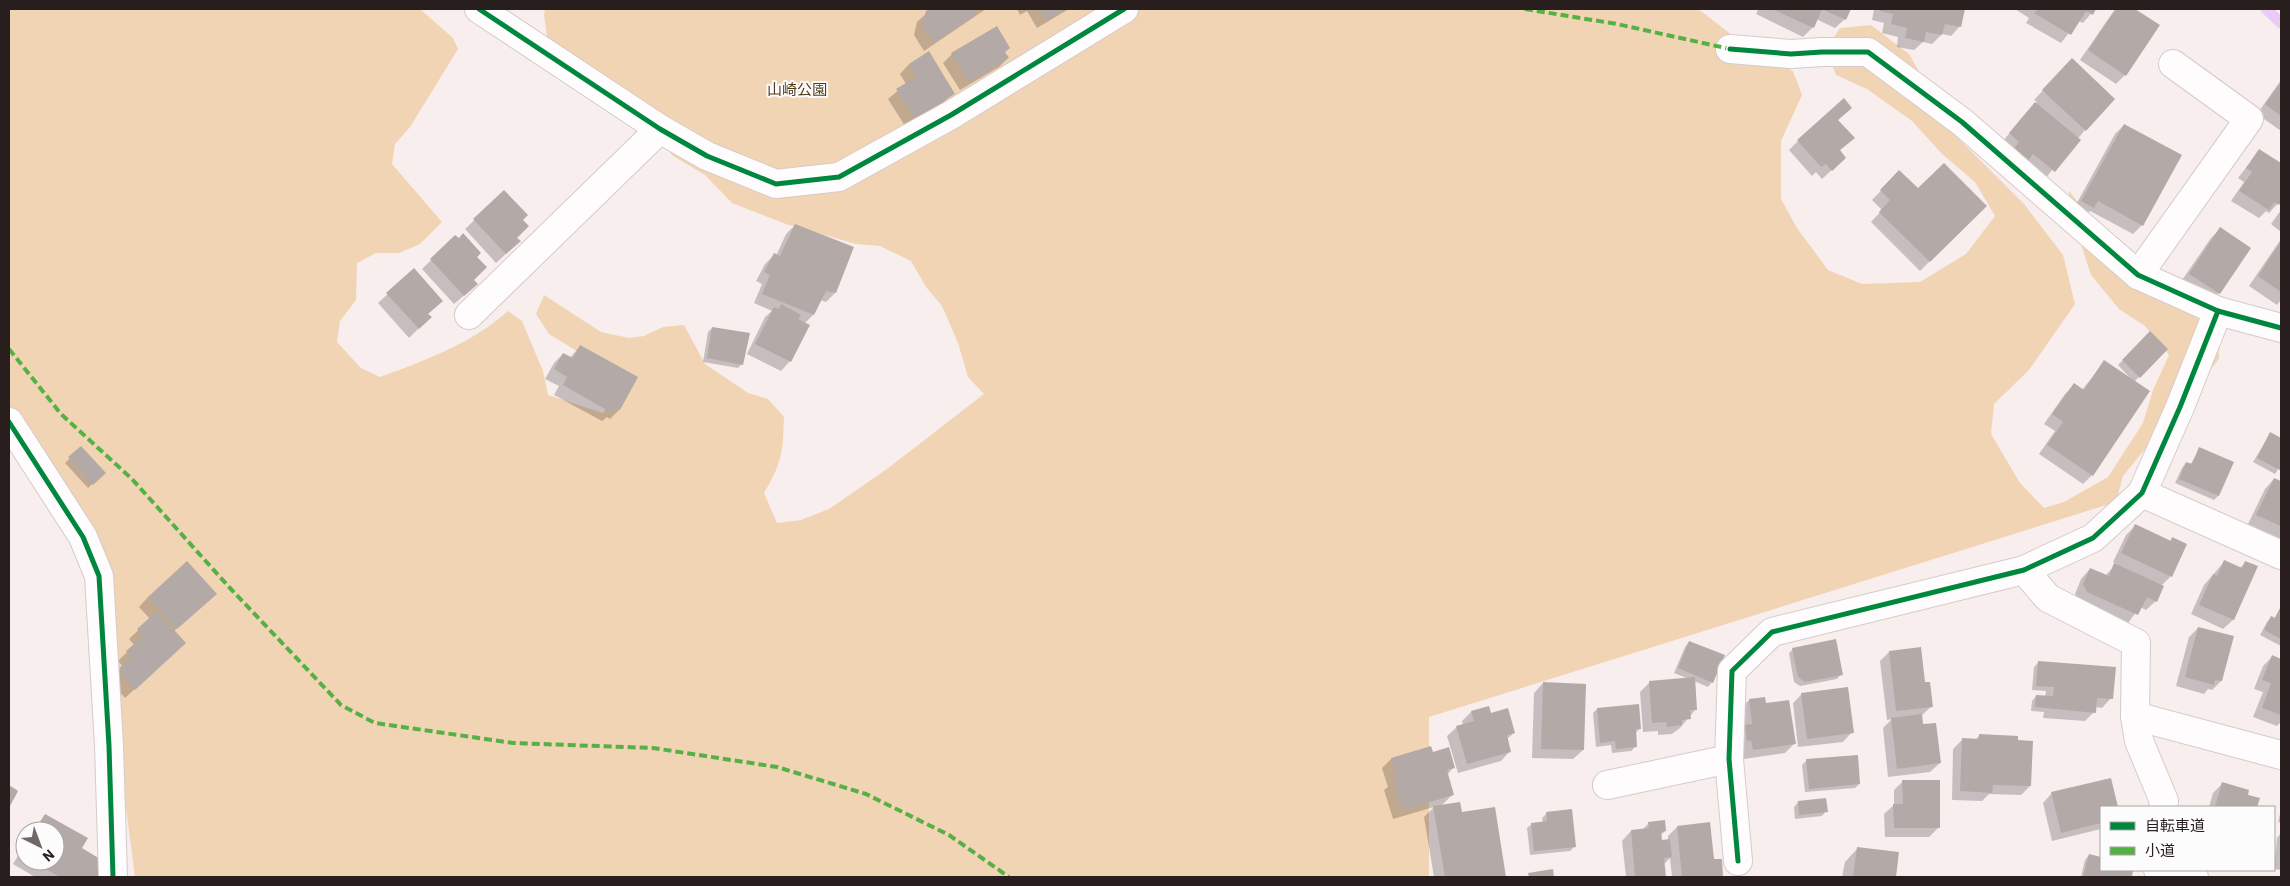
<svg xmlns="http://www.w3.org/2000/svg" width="2290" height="886" viewBox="0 0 2290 886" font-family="'IBM Plex Sans','Noto Sans JP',sans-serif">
	<rect width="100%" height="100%" fill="#f8eeee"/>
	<path fill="#f1d4b3" d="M9,9H420L453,38L458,49L410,127L395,144L392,164L442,222L420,244L399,253H376L357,263L356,300L340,321L337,342L361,368L380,377C426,360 471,344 508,311L522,321L543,371L548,395L603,413L619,389L595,362L549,334L536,314L544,295L601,332L629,338L644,336L663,327L684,325L705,364L748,393L768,399L784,417C783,452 782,463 764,493L777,523L801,520L829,509L887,469L984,394L968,377L958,343L942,306L926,287L911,261L880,246L856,244L786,224L732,203L705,175L673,156L662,142L553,75L544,16L545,9H1693L1701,11L1756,54L1793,71L1802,95L1781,141V199L1797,228L1828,270L1862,284L1920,282L1966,254L1995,216L1975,182L1942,154L1912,121L1867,89L1836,75L1826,50L1840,28L1871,25L1909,54L1954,134L2024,204L2063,255L2075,304L2029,370L1994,404L1991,434L2020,483L2044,508L2064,502L2108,477L2143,423L2153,390L2169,355L2145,326L2119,309L2091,275L2070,210L2069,191L2139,278L2218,322L2219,359L2123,476L2116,502L1429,717V877H135L91,540L9,444Z"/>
	<g fill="#0003">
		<polygon points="928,9 986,9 924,51 914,35 917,22 930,10"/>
		<polygon points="1017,9 1069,9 1037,28 1027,11 1020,15"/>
		<polygon points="1756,9 1849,9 1845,19 1835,28 1816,19 1813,27 1803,37 1756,14 1758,10"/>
		<polygon points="1874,9 1963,9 1960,26 1951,36 1942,34 1932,44 1923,42 1914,50 1897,47 1898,37 1882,33 1884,23 1872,20"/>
		<polygon points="2015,9 2095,9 2083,23 2078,21 2061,43 2026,23 2029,18"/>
		<polygon points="2115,9 2133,9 2158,26 2125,75 2116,84 2080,60"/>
		<polygon points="1009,48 1004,53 1008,58 999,67 960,90 943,63 952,54"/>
		<polygon points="909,64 953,93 944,102 905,126 888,99 906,84 900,74"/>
		<polygon points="2063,69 2085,130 2044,180 2001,143 2037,102 2034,100"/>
		<polygon points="2281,80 2281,131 2257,114"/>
		<polygon points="1837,121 1853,138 1839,151 1835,167 1822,179 1816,172 1812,176 1789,150 1798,141"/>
		<polygon points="2124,125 2142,225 2133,234 2090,211 2084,216 2073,210 2115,134"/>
		<polygon points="2259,151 2281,165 2281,200 2269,213 2266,211 2259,218 2231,201 2244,182 2238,178"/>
		<polygon points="1899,172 1918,190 1985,206 1920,271 1871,222 1882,210 1872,200"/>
		<polygon points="504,192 522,220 510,250 496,263 465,229"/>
		<polygon points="2281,210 2281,232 2271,224"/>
		<polygon points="795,225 835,293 826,302 820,300 813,315 804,324 790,361 781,371 747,354 765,317 772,311 754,303 762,284 756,281 765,264 774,255 776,256 786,234"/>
		<polygon points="2220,229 2219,293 2210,302 2180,283 2211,238"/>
		<polygon points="455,237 476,257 472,280 467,293 454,304 422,269"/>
		<polygon points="2281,239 2281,300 2277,305 2249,286"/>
		<polygon points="414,270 427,314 421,326 409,338 378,303"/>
		<polygon points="712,328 742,364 738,368 703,362 708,332"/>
		<polygon points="2150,333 2166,349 2135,381 2092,475 2083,484 2039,454 2055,431 2044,424 2065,394 2074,385 2082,390 2105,361 2131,379 2118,365"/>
		<polygon points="580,346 619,410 610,419 607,417 602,421 554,395 559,386 545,379 554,363 563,354 570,358"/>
		<polygon points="2270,434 2281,440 2281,465 2275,474 2253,462"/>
		<polygon points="81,448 104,473 88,488 65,463"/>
		<polygon points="2200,449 2232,463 2218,496 2214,500 2175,483 2182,468 2186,463 2190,465"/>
		<polygon points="2274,479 2281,483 2281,539 2248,524 2265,489"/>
		<polygon points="2135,526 2169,542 2173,538 2171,576 2161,586 2156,601 2146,610 2140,607 2128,623 2078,601 2075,594 2081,579 2090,569 2105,576 2116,564 2113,562 2126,535"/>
		<polygon points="2224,562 2240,568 2246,562 2256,567 2233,620 2223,629 2191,614 2204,585"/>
		<polygon points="148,597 206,603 174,631 175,652 125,698 109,680 123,667 118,661 134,645 129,639 150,619 139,607"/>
		<polygon points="2281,607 2281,646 2260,635 2267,622 2271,618 2274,619"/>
		<polygon points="2198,628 2221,681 2212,690 2208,689 2204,694 2176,686 2189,637"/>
		<polygon points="1689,642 1712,682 1708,687 1694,681 1696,709 1680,728 1672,734 1658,735 1658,731 1643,732 1640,692 1650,682 1689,679 1674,673 1685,647"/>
		<polygon points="1793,649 1841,674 1837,679 1800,686 1794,682 1789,653"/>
		<polygon points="1889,652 1924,684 1932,706 1921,716 1922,726 1940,763 1930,772 1888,777 1883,728 1892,719 1887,720 1880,661"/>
		<polygon points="2272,657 2281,660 2281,722 2277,726 2253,717 2263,692 2254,689 2263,666"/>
		<polygon points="2039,662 2111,698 2102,708 2095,707 2094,712 2085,721 2043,718 2044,712 2031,711 2032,701 2036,696 2045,697 2046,691 2032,690 2034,667"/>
		<polygon points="1543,683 1583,750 1573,759 1532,758 1534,693"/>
		<polygon points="1802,694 1852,732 1843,742 1798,747 1793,703"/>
		<polygon points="1749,700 1765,705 1794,744 1785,753 1744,759 1740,709"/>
		<polygon points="1488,707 1490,714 1514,733 1507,739 1510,751 1501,761 1458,773 1447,736 1457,727 1463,725 1462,721 1471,712"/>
		<polygon points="1597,709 1640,729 1635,733 1636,746 1631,751 1612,753 1611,745 1596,747 1593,713"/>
		<polygon points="1979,736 2030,786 2021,795 1989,794 1982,801 1952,800 1953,749 1962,740 1975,740"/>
		<polygon points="1432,753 1453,768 1447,775 1452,795 1441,806 1461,814 1494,809 1505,877 1434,877 1424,817 1434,807 1393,819 1384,790 1388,787 1382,768 1391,759"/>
		<polygon points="1807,760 1859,784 1855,788 1805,792 1802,765"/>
		<polygon points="2110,779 2117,807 2101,807 2101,829 2052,841 2043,803 2052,793"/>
		<polygon points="1903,781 1939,827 1929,837 1885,837 1884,814 1894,805 1894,790"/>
		<polygon points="2222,784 2258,799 2256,807 2209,807 2213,793"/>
		<polygon points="1798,802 1826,811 1822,816 1795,819 1794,807"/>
		<polygon points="2281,810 2281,823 2278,822"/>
		<polygon points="1547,813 1575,846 1570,851 1530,855 1527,828 1532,824 1543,823 1542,818"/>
		<polygon points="45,815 80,849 99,860 98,877 35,877 13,864 25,844 25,861 55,861 55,831 32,831"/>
		<polygon points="1649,823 1665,831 1660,836 1660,842 1668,841 1668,836 1677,827 1713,861 1720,860 1722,877 1672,877 1670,858 1663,865 1664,877 1626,877 1622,841 1631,831 1642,830"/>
		<polygon points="2281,833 2281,870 2274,869 2277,838"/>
		<polygon points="1858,848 1898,853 1895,877 1842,877 1845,862"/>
		<polygon points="2089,855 2101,858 2101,870 2132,870 2130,877 2081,877 2085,860"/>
	</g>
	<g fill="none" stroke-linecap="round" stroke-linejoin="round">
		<polyline stroke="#e8ccf4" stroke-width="11" points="2266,9 2281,23"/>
	</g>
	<g fill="#b3a9a7">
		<polygon points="930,9 972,9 976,15 934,43 922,25 926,11"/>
		<polygon points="1040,9 1066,9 1046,20"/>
		<polygon points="1772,9 1851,9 1846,20 1822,9 1814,28"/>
		<polygon points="1881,9 1965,9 1961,27 1945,24 1942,35 1926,32 1924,42 1905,38 1907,28 1891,24 1893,14 1880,11"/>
		<polygon points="2038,9 2096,9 2093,15 2086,11 2071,35 2034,13"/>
		<polygon points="2116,9 2135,9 2160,25 2126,76 2088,50"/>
		<polygon points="997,26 1010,48 1005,52 1009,58 969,82 951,53"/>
		<polygon points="929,51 955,94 914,118 896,89 916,77 909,64"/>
		<polygon points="2072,58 2115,99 2086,131 2042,90"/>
		<polygon points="2281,82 2281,116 2265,104"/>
		<polygon points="1844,98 1852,108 1838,120 1855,138 1840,150 1846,158 1832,171 1826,164 1821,167 1797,140"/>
		<polygon points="2035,102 2081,140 2055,172 2033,154 2028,161 2014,149 2019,142 2009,133"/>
		<polygon points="2124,124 2182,155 2143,226 2098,201 2094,208 2081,201"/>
		<polygon points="2259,149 2281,163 2281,202 2279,205 2274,202 2269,210 2239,191 2252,172 2246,168"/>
		<polygon points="1944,163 1987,206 1930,262 1879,212 1890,200 1880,190 1899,170 1918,188"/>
		<polygon points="504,190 528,215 523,220 529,226 517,238 521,241 506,254 473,219"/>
		<polygon points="795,224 854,247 836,293 826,291 814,315 762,294 770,275 764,272 774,253 780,256"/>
		<polygon points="2220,227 2251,248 2220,294 2189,274"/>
		<polygon points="463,233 481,253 477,257 487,267 474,280 478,284 464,296 430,259 455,235 459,238"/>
		<polygon points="2281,241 2281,292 2258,276"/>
		<polygon points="414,268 443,301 428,314 432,317 419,329 386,293"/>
		<polygon points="781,304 801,315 798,319 810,325 791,362 755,344 774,307 779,309"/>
		<polygon points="712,327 750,333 743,365 707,358"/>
		<polygon points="2150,331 2168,349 2140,378 2122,360"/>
		<polygon points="580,345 638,377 620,410 615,408 612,413 563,385 567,377 554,369 563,353 573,358"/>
		<polygon points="2104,360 2150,391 2093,476 2047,445 2063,422 2052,414 2074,383 2084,390"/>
		<polygon points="2270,432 2281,438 2280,470 2257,458"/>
		<polygon points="81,446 106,473 93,485 68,457"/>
		<polygon points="2199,447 2234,462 2219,496 2179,479 2186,462 2192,464"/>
		<polygon points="2274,478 2281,481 2281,526 2256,515"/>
		<polygon points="2135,524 2171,541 2172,537 2187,544 2172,577 2121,553"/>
		<polygon points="2224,560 2242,568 2245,561 2258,566 2234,620 2199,605 2213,574 2217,576"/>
		<polygon points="187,561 217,594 177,629 148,597"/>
		<polygon points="2114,563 2164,586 2157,602 2147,597 2138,615 2087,592 2083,584 2090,568 2109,576"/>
		<polygon points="2281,606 2281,639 2264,630 2271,616 2275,618"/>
		<polygon points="157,611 186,643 135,690 117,670 132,657 126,651 143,636 137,629"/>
		<polygon points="2198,627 2234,636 2222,681 2215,680 2214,685 2185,677"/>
		<polygon points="1836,639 1843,675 1805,682 1798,677 1792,648"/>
		<polygon points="1689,641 1725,655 1713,683 1678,668"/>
		<polygon points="1921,647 1925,682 1930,682 1933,707 1896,711 1889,651"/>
		<polygon points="2272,655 2281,659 2281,715 2262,708 2271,683 2262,680"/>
		<polygon points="2038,661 2116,667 2113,699 2097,698 2096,713 2035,707 2036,695 2053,696 2054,687 2036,686"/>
		<polygon points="1695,677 1697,710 1690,710 1691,719 1682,720 1682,725 1667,727 1666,722 1652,723 1649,681"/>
		<polygon points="1543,682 1586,684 1584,750 1541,749"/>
		<polygon points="1848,687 1854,733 1807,739 1801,693"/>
		<polygon points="1765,697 1766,703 1789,700 1796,744 1753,750 1751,740 1747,741 1745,725 1752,724 1749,699"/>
		<polygon points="1639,704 1641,729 1636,729 1637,747 1616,749 1615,741 1600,743 1597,708"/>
		<polygon points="1489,706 1491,713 1508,708 1515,733 1507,735 1511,752 1467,764 1456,726 1474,721 1471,711"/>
		<polygon points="1922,714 1923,724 1936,723 1941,763 1897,769 1891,718"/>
		<polygon points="1979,734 2018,736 2018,740 2033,741 2031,786 1993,785 1992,793 1960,791 1962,738 1979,739"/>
		<polygon points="1431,746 1433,752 1449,747 1455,768 1447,770 1454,795 1402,810 1393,780 1397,779 1391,758"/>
		<polygon points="1858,755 1860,784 1809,789 1806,759"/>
		<polygon points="2111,778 2118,807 2101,807 2101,823 2061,833 2051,792"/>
		<polygon points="1902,780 1940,780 1940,828 1894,828 1893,804 1903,804"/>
		<polygon points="2222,782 2249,790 2248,795 2260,798 2257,807 2215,807"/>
		<polygon points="9,785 18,791 9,808"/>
		<polygon points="1826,798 1828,812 1799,815 1798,801"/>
		<polygon points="1460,802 1462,812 1495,807 1506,877 1445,877 1433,806"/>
		<polygon points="1572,809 1576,847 1534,851 1531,823 1547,821 1546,812"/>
		<polygon points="45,814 88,838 82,848 100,859 99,877 60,877 32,861 55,861 55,831 35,831"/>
		<polygon points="1665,820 1666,831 1661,832 1662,840 1670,839 1672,857 1664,858 1666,877 1635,877 1631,830 1649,828 1648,822"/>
		<polygon points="1710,822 1714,859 1722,859 1723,877 1682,877 1677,826"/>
		<polygon points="1857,847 1899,852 1896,877 1853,877"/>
		<polygon points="2089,854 2101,857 2101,870 2133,870 2132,877 2083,877"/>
		<polygon points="1553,869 1554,877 1529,877 1528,873"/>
	</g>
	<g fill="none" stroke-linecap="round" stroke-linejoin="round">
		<g stroke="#d5cbcb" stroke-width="30">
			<g id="minor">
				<polyline points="479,9 660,129 707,156 776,184 839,177 951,115 1124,9"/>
				<polyline points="1730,49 1791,54 1822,52 1868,52 1962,122 2138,275 2218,311"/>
				<polyline points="2138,275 2249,119 2173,64"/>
				<polyline points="469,315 660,129"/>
				<polyline points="9,422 83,537 99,576 109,746 113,877"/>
				<polyline points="2142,493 2281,555"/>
				<polyline points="2024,570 2048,598 2136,643 2135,716 2139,741 2164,801 2163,807"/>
				<polyline points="2135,716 2281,755"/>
				<polyline points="1607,785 1729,759"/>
				<polyline points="1738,861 1729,759 1732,671 1772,632 2024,570 2093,538 2142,493 2180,407 2218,311 2281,328"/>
				<polyline points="2158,870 2194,877"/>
			</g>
		</g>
		<use href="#minor" stroke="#fefcfc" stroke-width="28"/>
		<g stroke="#56b145" stroke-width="4" stroke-dasharray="8 4" stroke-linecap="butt">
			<polyline points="1525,9 1617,24 1730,49"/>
			<polyline points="9,349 61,414 132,479 229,587 341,705 375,723 513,743 653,748 777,767 866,794 949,835 1009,877"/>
		</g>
		<g stroke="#fcfcfc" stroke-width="8">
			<g id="cycleway">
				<polyline points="479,9 660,129 707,156 776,184 839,177 951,115 1124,9"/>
				<polyline points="1730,49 1791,54 1822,52 1868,52 1962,122 2138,275 2218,311"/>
				<polyline points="9,422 83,537 99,576 109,746 113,877"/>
				<polyline points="1738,861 1729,759 1732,671 1772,632 2024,570 2093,538 2142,493 2180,407 2218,311 2281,328"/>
			</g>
		</g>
		<use href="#cycleway" stroke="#00873e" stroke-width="5"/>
	</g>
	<g text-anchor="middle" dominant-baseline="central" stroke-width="4" stroke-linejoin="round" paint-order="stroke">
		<g font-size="15" fill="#4f3a1a" stroke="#fcfcfc">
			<text x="797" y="89">山崎公園</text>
		</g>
	</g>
	<rect width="2290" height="886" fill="none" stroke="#291e1e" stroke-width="20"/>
	<rect x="2100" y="806" width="175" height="65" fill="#fcfcfc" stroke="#a8a3a3"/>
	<rect x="2110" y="822" width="25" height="8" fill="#00873e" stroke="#a8a3a3"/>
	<text x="2145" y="831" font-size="15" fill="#291e1e">自転車道</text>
	<rect x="2110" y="847" width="25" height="8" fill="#56b145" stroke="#a8a3a3"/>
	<text x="2145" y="856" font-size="15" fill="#291e1e">小道</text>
	<g transform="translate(40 846) rotate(138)"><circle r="24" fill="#fcfcfc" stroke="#a8a3a3"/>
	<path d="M0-4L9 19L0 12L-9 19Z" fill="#716767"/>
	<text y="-8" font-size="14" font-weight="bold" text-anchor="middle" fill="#291e1e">N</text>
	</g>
</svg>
